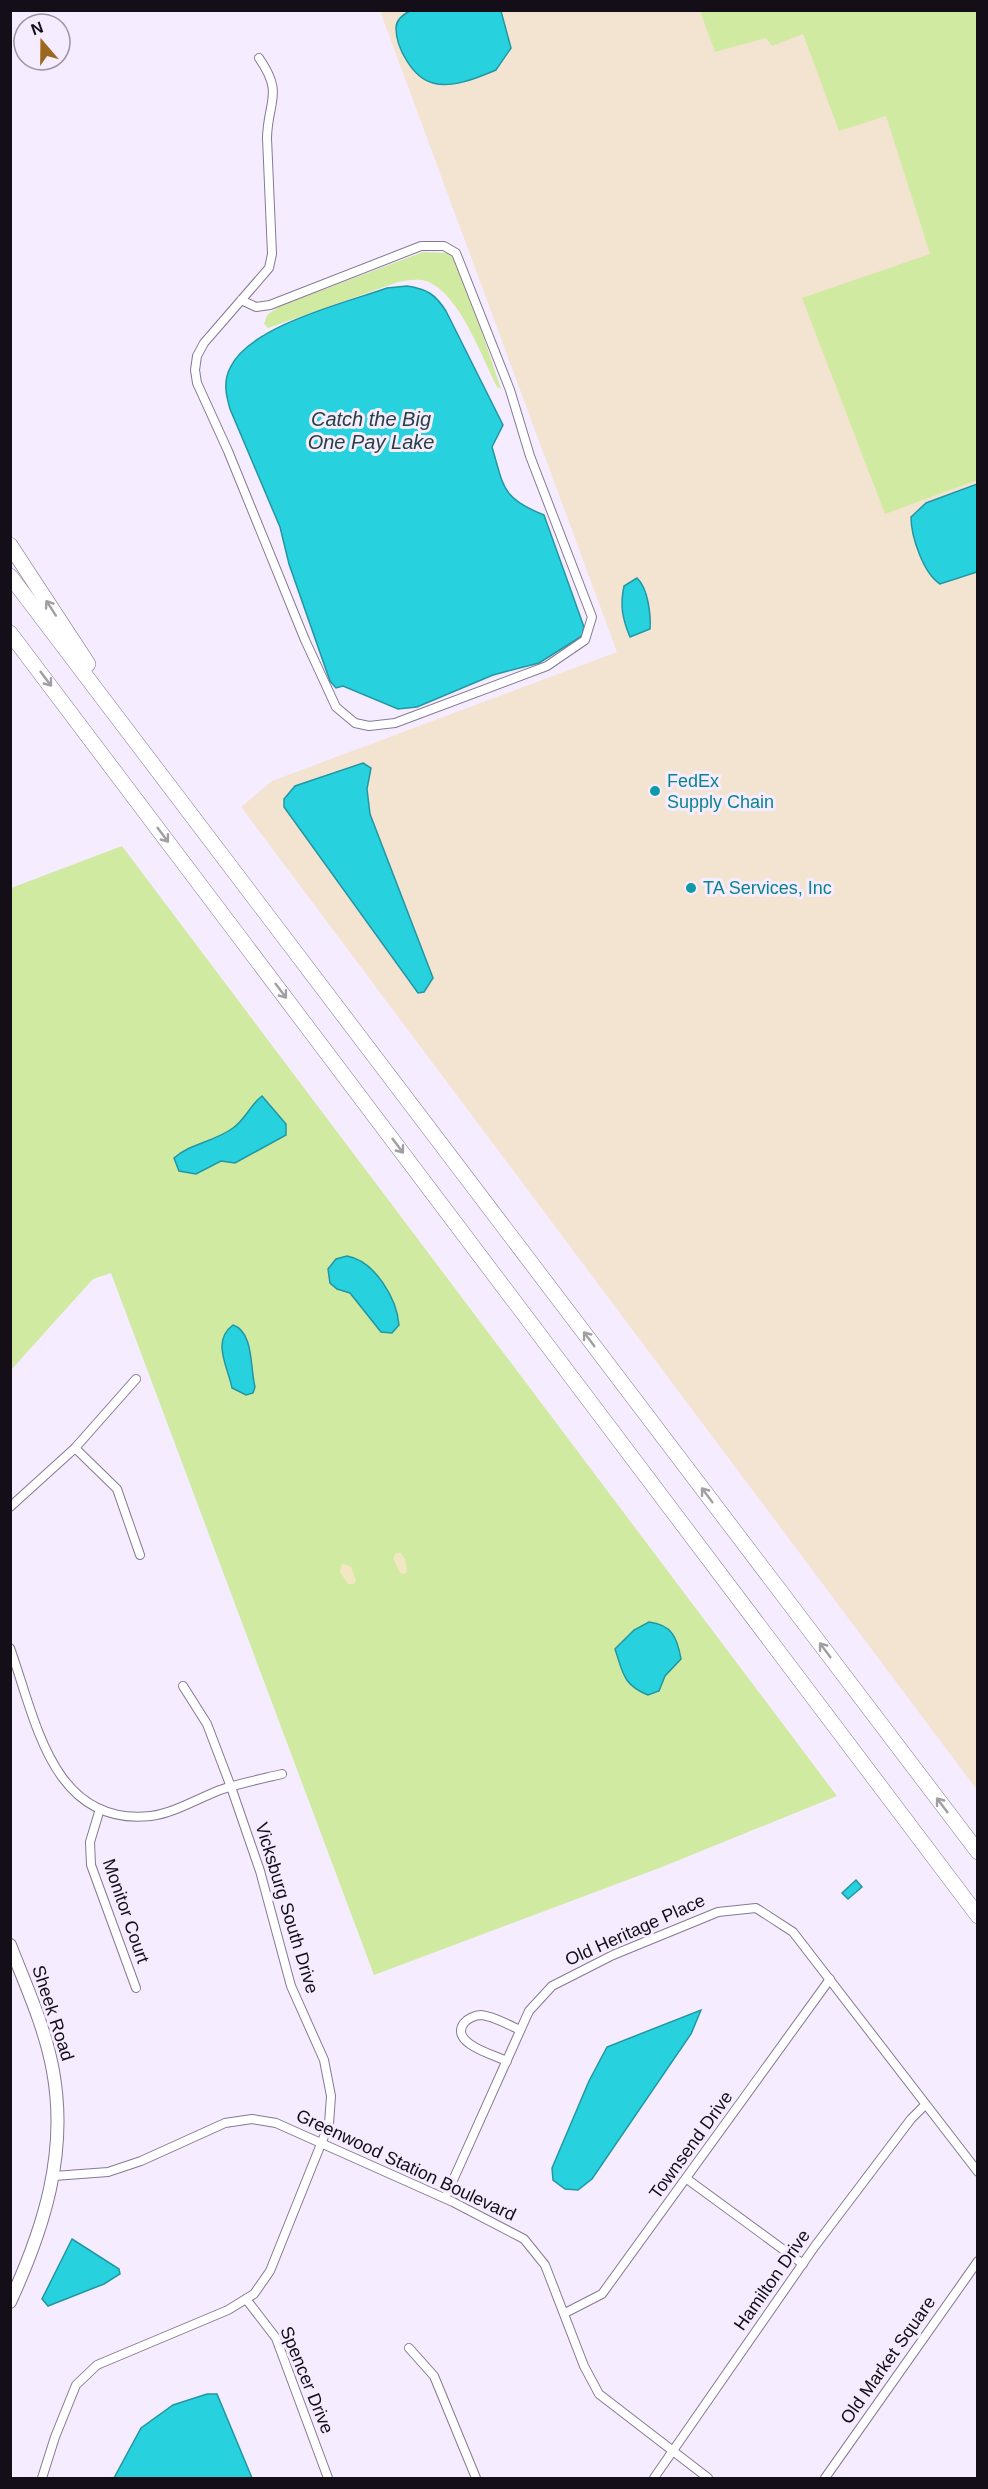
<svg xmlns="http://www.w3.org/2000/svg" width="988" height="2489" viewBox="0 0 988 2489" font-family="Arial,sans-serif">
	<rect width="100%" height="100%" fill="#f6ecff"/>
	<polygon fill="#f3e4d1" points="380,11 977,11 977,1790 241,807 272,781 617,652"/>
	<g fill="#d1eaa1">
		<polygon points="700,11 977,11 977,480 885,514 802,298 930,254 886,116 839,131 803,34 772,46 766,38 715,52"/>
		<path d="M423,252L448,253L459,264L501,389L497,387C482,357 462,302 434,285C423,277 410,280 398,282L268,328L264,324L267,315L280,306Z"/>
		<polygon points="122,846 837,1796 662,1867 374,1975 111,1273 93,1279 11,1370 11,888"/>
	</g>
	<g fill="#f1e7c2">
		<polygon points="396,1553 401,1553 405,1559 407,1572 405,1574 400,1573 393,1558"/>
		<polygon points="342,1563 351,1567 356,1580 354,1584 348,1584 340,1572"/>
	</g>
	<g fill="#28d1de" stroke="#2296a3" stroke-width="1.5">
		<path d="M410,11H501L511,48L496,70C479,77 452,89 433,83C413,78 396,48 396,28C396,19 404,14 410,11Z"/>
		<path d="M407,286C427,289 435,294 446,311L503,425L492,447C504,487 501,498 544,515L584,627L582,636L539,663L493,675L417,707L398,709L343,686L336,688L330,681L289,564L280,527L230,409C226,395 223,382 230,368C249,326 345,303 387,288Z"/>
		<path d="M977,484V572L940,584C923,573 911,536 911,517L926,503Z"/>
		<path d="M637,578C648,588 651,615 650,629L630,637C622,618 620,605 624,586Z"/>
		<polygon points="363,763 371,768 367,789 370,814 433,978 424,992 418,993 284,807 284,799 295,786"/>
		<path d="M262,1096L286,1124V1135L235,1163L221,1161L196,1174L179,1171L174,1158C191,1143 214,1142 233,1128C246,1119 250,1105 262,1096Z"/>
		<path d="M347,1256C375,1261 397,1299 399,1325L392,1333L381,1332L350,1293L337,1289L330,1283L328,1269L336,1259Z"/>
		<path d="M233,1325C254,1332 250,1368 255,1387L253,1393L246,1395L232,1388C228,1367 211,1341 233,1325Z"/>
		<path d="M649,1622C672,1625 677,1637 681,1659L665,1676L659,1691L648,1695C623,1685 623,1673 615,1649L634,1630Z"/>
		<polygon points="856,1880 862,1887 848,1899 842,1893"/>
		<polygon points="701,2010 691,2034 592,2179 578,2190 565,2189 553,2180 552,2168 589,2081 607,2047"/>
		<polygon points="72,2239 119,2269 120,2274 104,2284 48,2306 42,2299"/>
		<polygon points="207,2394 217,2394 252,2478 114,2478 141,2428 173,2405"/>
	</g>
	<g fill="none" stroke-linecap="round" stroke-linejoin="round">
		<g stroke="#877894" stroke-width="10">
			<g id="street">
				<path d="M241,300L256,307L270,305L421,246H444L456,253L510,390L530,456L592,617L585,640L547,666L395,723L369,726L355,723L336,707L305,640L228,451L197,383L195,370L197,356L204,343L269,268L272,254L267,138C268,100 284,94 259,58"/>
				<polyline points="75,1448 117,1489 140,1555"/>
				<polyline points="10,1507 75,1448 136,1379"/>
				<path d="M10,1648C36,1720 52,1827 151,1816C174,1813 199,1798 220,1790C240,1783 261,1779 282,1774"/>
				<polyline points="100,1809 90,1842 91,1865 136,1988"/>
				<path d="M507,2061C494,2055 449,2043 464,2023C467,2019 475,2015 481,2015C493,2016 509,2025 520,2030"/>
				<polyline points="54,2176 108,2172 141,2161 225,2123 252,2119 276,2123 453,2202 524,2239 545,2265 584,2366 599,2394 708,2478"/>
				<polyline points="687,2179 803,2264"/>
				<polyline points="445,2198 529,2011 552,1986 613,1955 718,1912 756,1908 793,1932 978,2172"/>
				<polyline points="246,2299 276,2338 328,2478"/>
				<polyline points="565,2313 602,2294 830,1979"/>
				<polyline points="409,2348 434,2376 476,2478"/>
				<polyline points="42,2478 55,2437 76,2385 97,2365 228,2310 254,2294 270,2271 329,2124 331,2096 324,2060 291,1986 260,1871 231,1787 207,1724 183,1686"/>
				<polyline points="654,2478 815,2246 911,2119 925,2105"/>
				<polyline points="825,2478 978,2261"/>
			</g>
		</g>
		<g stroke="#877894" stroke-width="14">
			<path id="secondary" d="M10,1945C26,1986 45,2027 53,2071C68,2153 44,2228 10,2302"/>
		</g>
		<g stroke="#877894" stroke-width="16">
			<g id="highway">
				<polyline points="10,545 88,664"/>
				<polyline points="10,576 978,1852"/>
				<polyline points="10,633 978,1916"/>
			</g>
		</g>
		<use href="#street" stroke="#fff" stroke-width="8"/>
		<use href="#secondary" stroke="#fff" stroke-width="12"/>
		<use href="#highway" stroke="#fff" stroke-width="15"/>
	</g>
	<defs><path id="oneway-shaft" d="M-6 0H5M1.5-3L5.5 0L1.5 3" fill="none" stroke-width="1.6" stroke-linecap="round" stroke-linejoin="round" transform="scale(1.5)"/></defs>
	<g stroke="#a19fa3">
		<use href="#oneway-shaft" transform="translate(51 608) rotate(-123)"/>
		<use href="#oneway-shaft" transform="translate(46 679) rotate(53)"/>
		<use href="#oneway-shaft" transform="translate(163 835) rotate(53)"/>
		<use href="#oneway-shaft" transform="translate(281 991) rotate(53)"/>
		<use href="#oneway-shaft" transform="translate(398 1146) rotate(53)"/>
		<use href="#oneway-shaft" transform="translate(589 1339) rotate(-127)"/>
		<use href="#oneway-shaft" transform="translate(707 1495) rotate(-127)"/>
		<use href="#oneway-shaft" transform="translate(825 1650) rotate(-127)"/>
		<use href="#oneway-shaft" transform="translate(942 1805) rotate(-127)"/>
	</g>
	<g fill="#0f9aa8" stroke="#f6ecff" stroke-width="2">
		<circle cx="655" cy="791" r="6"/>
		<circle cx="691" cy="888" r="6"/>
	</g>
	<g text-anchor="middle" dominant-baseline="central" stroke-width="6" stroke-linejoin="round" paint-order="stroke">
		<g font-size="18" fill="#0d838f" stroke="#f6ecff" text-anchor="start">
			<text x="667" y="781">FedEx<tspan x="667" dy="21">Supply Chain</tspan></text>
			<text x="703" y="888">TA Services, Inc</text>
		</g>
		<g font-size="18" fill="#140e18" stroke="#f6ecff">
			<text transform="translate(287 1908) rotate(73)">Vicksburg South Drive</text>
			<text transform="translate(126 1911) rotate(71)">Monitor Court</text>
			<text transform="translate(635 1930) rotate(-24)">Old Heritage Place</text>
			<text transform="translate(53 2013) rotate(72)">Sheek Road</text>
			<text transform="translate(691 2145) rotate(-54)">Townsend Drive</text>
			<text transform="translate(406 2165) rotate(25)">Greenwood Station Boulevard</text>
			<text transform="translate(772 2280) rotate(-55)">Hamilton Drive</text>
			<text transform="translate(888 2360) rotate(-55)">Old Market Square</text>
			<text transform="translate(307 2380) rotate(68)">Spencer Drive</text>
		</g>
		<g font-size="20" font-style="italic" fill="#284143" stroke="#f6ecff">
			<text x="371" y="419">Catch the Big<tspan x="371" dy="23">One Pay Lake</tspan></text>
		</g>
	</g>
	<rect width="988" height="2489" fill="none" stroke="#140e18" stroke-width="24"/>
	<g transform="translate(42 42) rotate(340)"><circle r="28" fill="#f6ecff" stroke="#9c93a3" stroke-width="1.5"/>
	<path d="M0-4.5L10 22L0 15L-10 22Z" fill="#9c681e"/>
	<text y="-9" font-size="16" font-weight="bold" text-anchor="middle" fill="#140e18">N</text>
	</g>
</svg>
